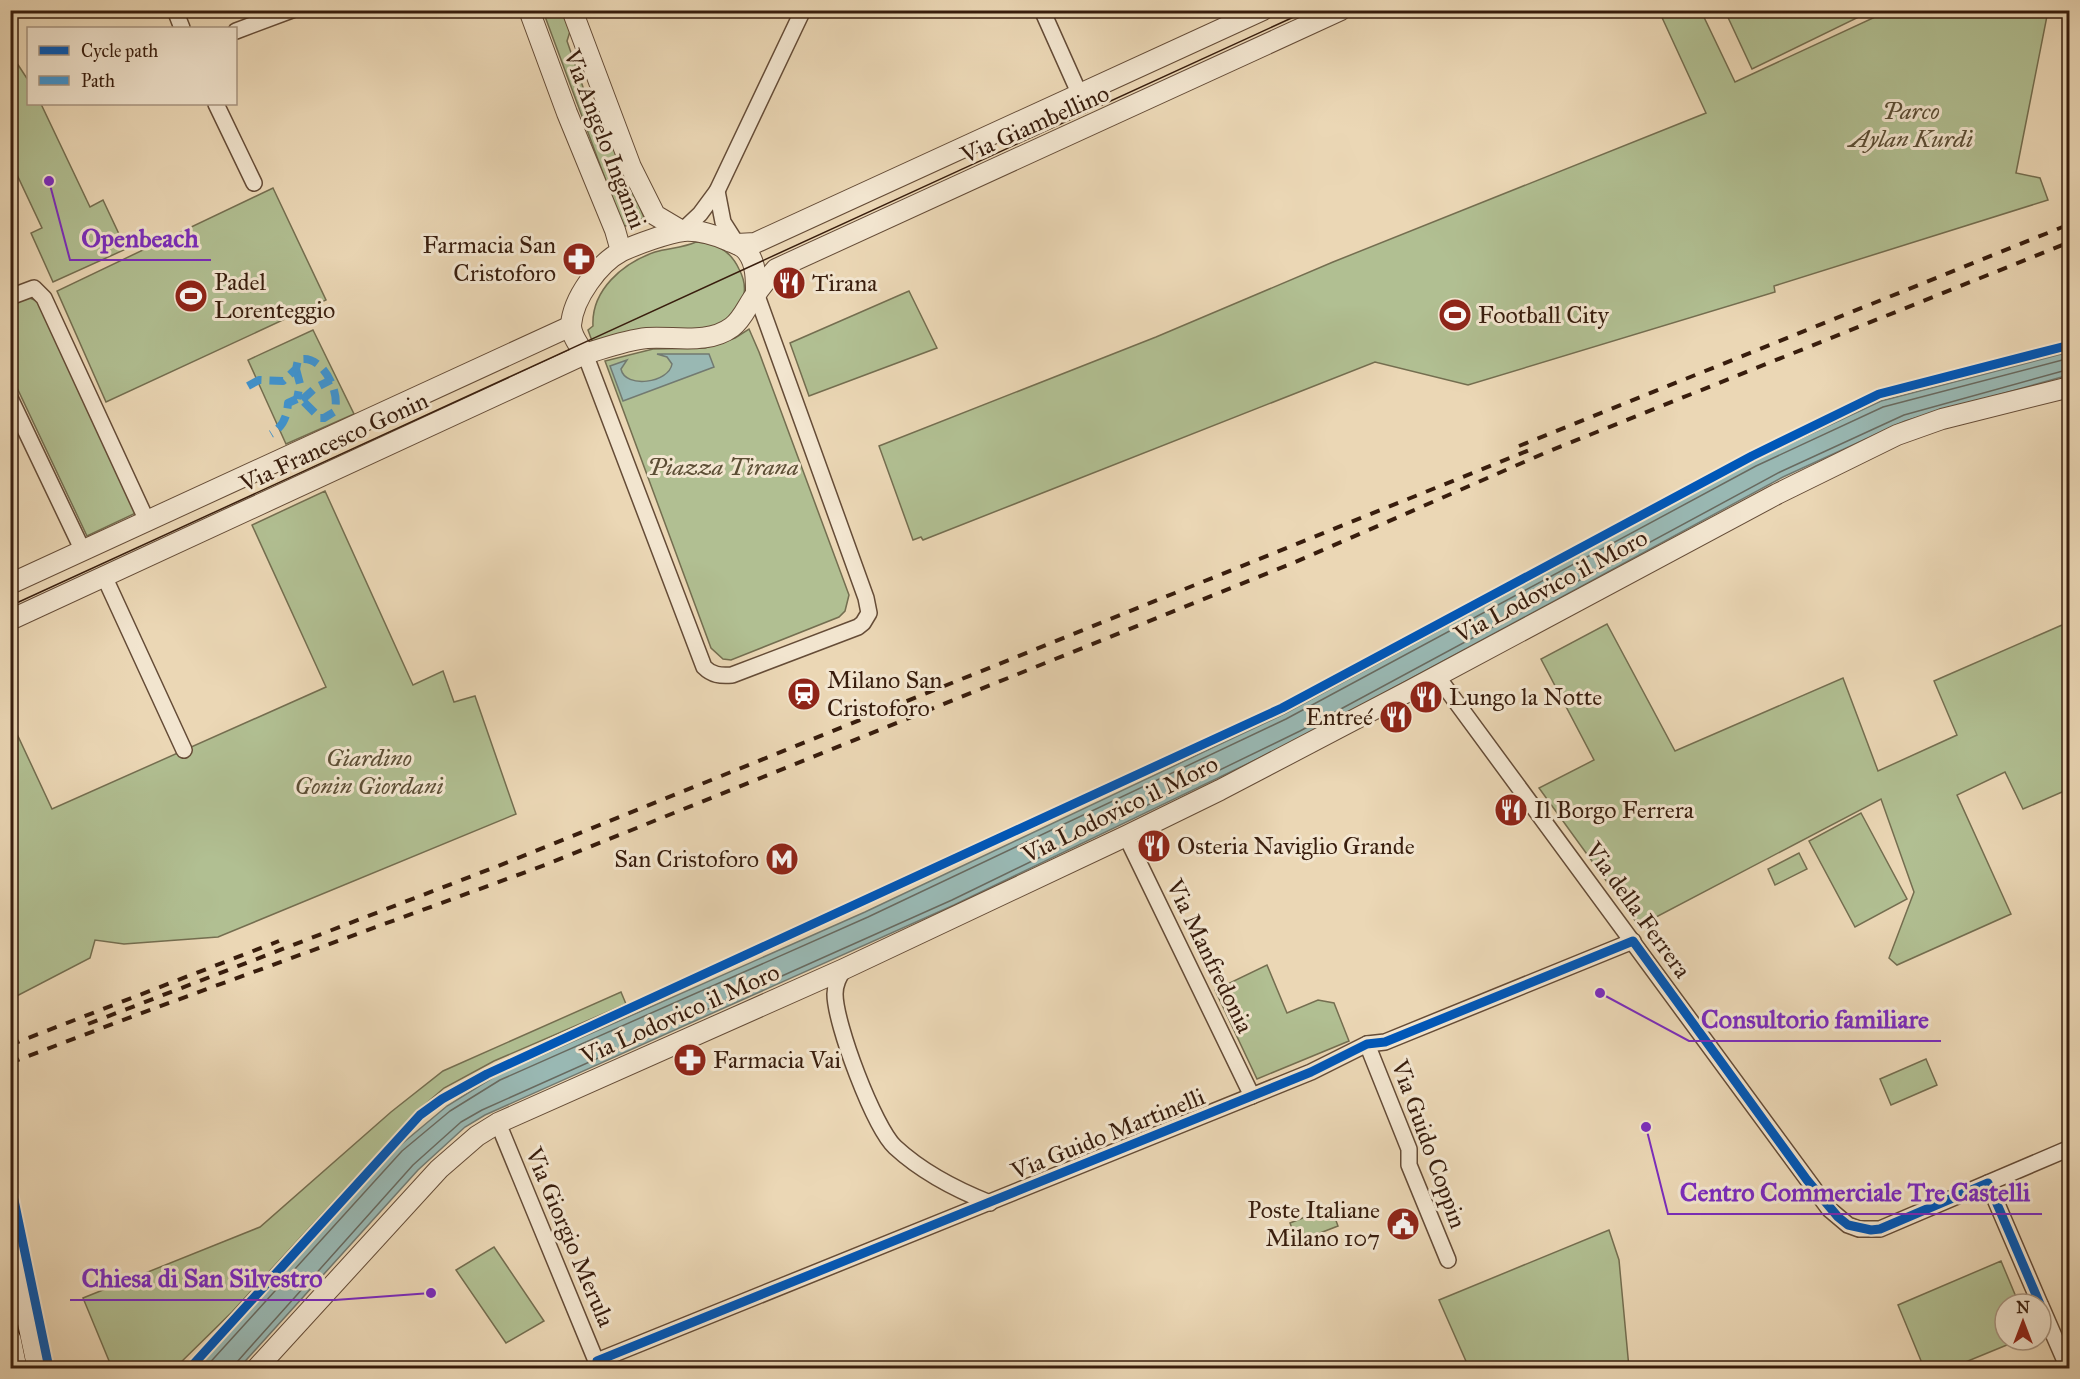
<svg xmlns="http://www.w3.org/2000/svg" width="2080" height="1379" viewBox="0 0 2080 1379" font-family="'IM FELL Great Primer',serif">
	<rect width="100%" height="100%" fill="#ebd7b5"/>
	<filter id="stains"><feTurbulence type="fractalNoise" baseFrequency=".00333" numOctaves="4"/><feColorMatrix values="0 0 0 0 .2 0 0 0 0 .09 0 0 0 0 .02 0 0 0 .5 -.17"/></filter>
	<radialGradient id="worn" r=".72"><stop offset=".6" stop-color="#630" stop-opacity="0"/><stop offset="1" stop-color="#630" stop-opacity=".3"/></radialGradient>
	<g fill="#b1bf92" stroke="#746e50" stroke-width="1.5">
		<polygon points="1863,10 1865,14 1752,69 1725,11"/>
		<polygon points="543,11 567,11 572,25 567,41 593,116 606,116 644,218 623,227"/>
		<polygon points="1659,11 1701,11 1735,82 1888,11 2048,11 2016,173 2040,178 2048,200 1774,286 1775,292 1468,385 1375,362 923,540 921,537 913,540 879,446 1156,337 1333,262 1706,113"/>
		<polygon points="11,54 28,80 28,104 41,104 90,207 103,200 126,249 53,282 31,233 42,228 11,162"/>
		<polygon points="273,188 326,300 106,402 57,291"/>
		<path d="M696,242C716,243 730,250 739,269C753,295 738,320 710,328C695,332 676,333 660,335C639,338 617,340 596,343L592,341L588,330L593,326C591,290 623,263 655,252C668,248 683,248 696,242Z"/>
		<polygon points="909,291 937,348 809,396 790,343"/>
		<polygon points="27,297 40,302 138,512 87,536 11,375 11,306"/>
		<polygon points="749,329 759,352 849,595 845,611 839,617 731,660 723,659 711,648 605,361 653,349 705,348 735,338"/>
		<polygon points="313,330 354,414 286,444 248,360"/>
		<polygon points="325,491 413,685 443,671 454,702 475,696 516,814 218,937 124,944 95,940 90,958 11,999 10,719 52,809 326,687 252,525"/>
		<polygon points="2069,622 2069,789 2023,809 2005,772 1957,795 2011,914 1897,965 1889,958 1914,892 1881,799 1639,926 1539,788 1594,760 1541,659 1607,624 1675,751 1843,678 1878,771 1957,735 1934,681"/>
		<polygon points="1861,813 1907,899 1855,927 1809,841"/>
		<polygon points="1799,853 1807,869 1775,885 1768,869"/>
		<polygon points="1267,965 1287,1013 1318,1000 1334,1003 1349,1041 1257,1079 1215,990"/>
		<polygon points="621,992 626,1004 494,1061 444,1088 415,1113 232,1312 175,1368 112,1368 83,1298 260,1227 391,1112 443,1071"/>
		<polygon points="1926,1059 1937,1085 1891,1105 1880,1079"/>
		<polygon points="1331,1207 1338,1226 1297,1242 1290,1223"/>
		<polygon points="1609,1230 1619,1260 1629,1368 1469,1368 1439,1300"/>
		<polygon points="494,1247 544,1321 506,1343 456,1270"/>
		<polygon points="2001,1261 2019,1304 2005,1304 2005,1340 2019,1340 1951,1368 1924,1368 1898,1305"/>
	</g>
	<g fill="#99b8b3" stroke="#727a71" stroke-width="1.5">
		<polygon points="2069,352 2069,375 1905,421 1783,477 1303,737 954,905 485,1115 465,1127 418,1170 239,1368 197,1368 398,1147 447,1106 497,1075 865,912 1284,714 1753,461 1881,401"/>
		<path d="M657,354H709L714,367L623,401L610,366L627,360L621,369C625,389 669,383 672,364L667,357Z"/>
	</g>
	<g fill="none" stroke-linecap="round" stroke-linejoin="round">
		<g stroke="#686a60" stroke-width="1.5">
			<polyline points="205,1368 402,1151 450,1111 500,1080 868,917 1286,719 1756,466 1883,407 2070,358"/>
			<polyline points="235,1368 237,1362 413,1165 461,1122 482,1110 952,900 1300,731 1780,472 1904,415 2070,369"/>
		</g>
		<g stroke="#654c37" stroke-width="18">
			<g id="minor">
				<polyline points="175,10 182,28"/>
				<polyline points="1042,10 1080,95"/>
				<polyline points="236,31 292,10"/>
				<polyline points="216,104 254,183"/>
				<polyline points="717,191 723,222 737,244"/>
				<polyline points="682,231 700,214 717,191 803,10"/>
				<polyline points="10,297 34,288 44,298 147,521"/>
				<path d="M585,354L704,667C712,675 720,676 732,675L858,627L863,623L869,613L866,598L756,293"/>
				<polyline points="10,398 83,551"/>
				<polyline points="104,576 184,750"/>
				<polyline points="1437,676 1829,1209 1848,1225 1859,1229 1880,1229 2070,1148"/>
				<polyline points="1126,836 1252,1096"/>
				<path d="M844,969C839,977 835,984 835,994C835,1024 874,1127 895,1147C922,1172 957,1190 990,1203"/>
				<polyline points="1367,1044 1409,1149 1409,1165 1448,1260"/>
				<polyline points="498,1123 599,1368"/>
				<polyline points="1988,1183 2040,1304"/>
				<polyline points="2041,1306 2068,1368"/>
				<polyline points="597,1361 1311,1072 1367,1044 1385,1042 1633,941"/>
			</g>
		</g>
		<g stroke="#654c37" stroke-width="22">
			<g id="tertiary">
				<polyline points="529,10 567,113 615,230 621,251"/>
				<polyline points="572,10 631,167 655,215 682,231"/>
				<polyline points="737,244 755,243 1263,10"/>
				<path d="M585,354C579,346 571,335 571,325C573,298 599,263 622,251C635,245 670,232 684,231C698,230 716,235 729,241C736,244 744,246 748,253C756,264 756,279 756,293"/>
				<polyline points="10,584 571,326"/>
				<path d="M10,620L585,354C605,348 626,340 647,338C675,336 708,345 732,327C743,319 748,304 756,294C762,285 769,277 776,269L1341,10"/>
				<polyline points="257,1368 439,1169 477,1136 498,1123 844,969 1126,836 1220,790 1409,691 1777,494 1897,435 1942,419 2070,387"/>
			</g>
		</g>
		<g stroke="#381d0d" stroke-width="24">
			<g id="secondary">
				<polyline points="10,1235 38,1368"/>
				<polyline points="10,1339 16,1368"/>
			</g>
		</g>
		<use href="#minor" stroke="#f2e5cf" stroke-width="15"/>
		<use href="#tertiary" stroke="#f2e5cf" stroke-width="20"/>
		<use href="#secondary" stroke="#f2e5cf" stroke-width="21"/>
		<polyline stroke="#381d0d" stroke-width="1.5" points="10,606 1309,10"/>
		<g stroke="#381d0d" stroke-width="4" stroke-dasharray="10 10" stroke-linecap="butt">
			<polyline points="1519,446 2070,224"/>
			<polyline points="88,1024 498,866 1532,449"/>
			<polyline points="10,1045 279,941"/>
			<polyline points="10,1063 139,1014 545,865 1293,563 1547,452 2070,242"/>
		</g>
		<g stroke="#3e94d2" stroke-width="8" stroke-dasharray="15 8" stroke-linecap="butt">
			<polyline points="296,369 300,384 297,399"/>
			<path d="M248,386L259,380L283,381L296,369L298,360C322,352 342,394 334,412L324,418H320L302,400L297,399L288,403C287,417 283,427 271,434"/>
			<polyline points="302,400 315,388 331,380"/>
		</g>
		<g stroke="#f2e5cf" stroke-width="13">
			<g id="cycleway">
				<polyline points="10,1181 49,1368"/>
				<polyline points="190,1368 420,1115 442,1099 487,1074 1282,708 1752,456 1879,394 2070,345"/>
				<polyline points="599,1368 597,1361 1311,1072 1367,1044 1385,1042 1633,941 1807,1180 1838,1217 1848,1225 1871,1230 1880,1229 1988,1183 2040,1304"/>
			</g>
		</g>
		<use href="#cycleway" stroke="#0057b8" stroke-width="9"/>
	</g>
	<defs>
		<g id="pharmacy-disc" transform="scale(1.725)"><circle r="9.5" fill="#8f2418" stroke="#f2e5cf"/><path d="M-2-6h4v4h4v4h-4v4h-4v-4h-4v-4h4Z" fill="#fff"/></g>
		<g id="restaurant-disc" transform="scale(1.725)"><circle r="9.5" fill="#8f2418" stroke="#f2e5cf"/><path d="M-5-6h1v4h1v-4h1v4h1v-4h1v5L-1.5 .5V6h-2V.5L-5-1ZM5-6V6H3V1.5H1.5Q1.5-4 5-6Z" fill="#fff"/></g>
		<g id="stadium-disc" transform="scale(1.725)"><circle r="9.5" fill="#8f2418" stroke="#f2e5cf"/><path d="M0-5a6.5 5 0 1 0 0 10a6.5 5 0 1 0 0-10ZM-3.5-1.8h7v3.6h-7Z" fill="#fff"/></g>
		<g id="station-disc" transform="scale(1.725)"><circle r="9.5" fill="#8f2418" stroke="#f2e5cf"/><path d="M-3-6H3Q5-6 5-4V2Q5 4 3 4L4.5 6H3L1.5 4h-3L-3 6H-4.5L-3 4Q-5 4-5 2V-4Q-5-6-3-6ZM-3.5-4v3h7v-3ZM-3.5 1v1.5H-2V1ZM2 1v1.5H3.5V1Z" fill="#fff"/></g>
		<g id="metro-disc" transform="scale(1.725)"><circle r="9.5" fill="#8f2418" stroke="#f2e5cf"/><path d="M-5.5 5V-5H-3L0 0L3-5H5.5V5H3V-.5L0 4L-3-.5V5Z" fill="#fff"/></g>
		<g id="civic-disc" transform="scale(1.725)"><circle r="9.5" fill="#8f2418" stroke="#f2e5cf"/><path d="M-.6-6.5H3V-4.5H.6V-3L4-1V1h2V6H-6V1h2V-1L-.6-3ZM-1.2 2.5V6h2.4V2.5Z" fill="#fff"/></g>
	</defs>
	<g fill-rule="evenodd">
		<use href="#pharmacy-disc" x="579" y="259"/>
		<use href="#restaurant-disc" x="789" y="283"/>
		<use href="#stadium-disc" x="191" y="296"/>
		<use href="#stadium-disc" x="1455" y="315"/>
		<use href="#station-disc" x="804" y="694"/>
		<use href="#restaurant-disc" x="1426" y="697"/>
		<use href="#restaurant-disc" x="1396" y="717"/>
		<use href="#restaurant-disc" x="1511" y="810"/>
		<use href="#restaurant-disc" x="1154" y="846"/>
		<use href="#metro-disc" x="782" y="859"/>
		<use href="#pharmacy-disc" x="690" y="1060"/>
		<use href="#civic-disc" x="1403" y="1224"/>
	</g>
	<g text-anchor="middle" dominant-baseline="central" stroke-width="6" stroke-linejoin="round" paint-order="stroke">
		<g font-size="24" font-style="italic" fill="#5c4e35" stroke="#f2e5cf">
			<text x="1911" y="111">Parco<tspan x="1911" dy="28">Aylan Kurdi</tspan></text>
			<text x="723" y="467">Piazza Tirana</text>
			<text x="369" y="758">Giardino<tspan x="369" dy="28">Gonin Giordani</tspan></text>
		</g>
		<g font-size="24" fill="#381d0d" stroke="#f2e5cf">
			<text transform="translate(1035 124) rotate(-24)">Via Giambellino</text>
			<text transform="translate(605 139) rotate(69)">Via Angelo Inganni</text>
			<text transform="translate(334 442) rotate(-25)">Via Francesco Gonin</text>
			<text transform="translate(1551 586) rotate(-28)">Via Lodovico il Moro</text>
			<text transform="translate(1120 809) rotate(-26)">Via Lodovico il Moro</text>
			<text transform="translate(1638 910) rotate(54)">Via della Ferrera</text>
			<text transform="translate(1210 956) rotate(64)">Via Manfredonia</text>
			<text transform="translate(680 1014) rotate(-24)">Via Lodovico il Moro</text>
			<text transform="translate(1108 1134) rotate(-22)">Via Guido Martinelli</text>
			<text transform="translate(1429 1144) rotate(70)">Via Guido Coppin</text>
			<text transform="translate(570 1237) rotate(67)">Via Giorgio Merula</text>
		</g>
		<g font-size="24" fill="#381d0d" stroke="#f2e5cf" text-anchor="start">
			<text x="556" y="245" text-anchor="end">Farmacia San<tspan x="556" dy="28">Cristoforo</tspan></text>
			<text x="214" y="282">Padel<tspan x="214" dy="28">Lorenteggio</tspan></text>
			<text x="812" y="283">Tirana</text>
			<text x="1478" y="315">Football City</text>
			<text x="827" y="680">Milano San<tspan x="827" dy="28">Cristoforo</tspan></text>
			<text x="1449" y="697">Lungo la Notte</text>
			<text x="1373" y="717" text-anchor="end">Entreé</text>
			<text x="1534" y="810">Il Borgo Ferrera</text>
			<text x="1177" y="846">Osteria Naviglio Grande</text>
			<text x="759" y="859" text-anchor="end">San Cristoforo</text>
			<text x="713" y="1060">Farmacia Vai</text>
			<text x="1380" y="1210" text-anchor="end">Poste Italiane<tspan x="1380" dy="28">Milano 107</tspan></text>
		</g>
	</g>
	<path fill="none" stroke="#7b2cbf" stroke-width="2" d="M49 181L70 260H211M1600 993L1689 1041H1941M1646 1127L1668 1214H2042M431 1293L335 1300H70"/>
	<g fill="#7b2cbf" stroke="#f2e5cf" stroke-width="2">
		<circle cx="49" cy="181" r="6"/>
		<circle cx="1600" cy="993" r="6"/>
		<circle cx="1646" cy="1127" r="6"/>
		<circle cx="431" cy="1293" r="6"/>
	</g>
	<g font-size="26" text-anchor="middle" font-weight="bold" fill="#7b2cbf" stroke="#f2e5cf" stroke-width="6" stroke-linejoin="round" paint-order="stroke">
		<text x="140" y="247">Openbeach</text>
		<text x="1815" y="1028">Consultorio familiare</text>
		<text x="1855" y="1201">Centro Commerciale Tre Castelli</text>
		<text x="202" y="1287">Chiesa di San Silvestro</text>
	</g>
	<rect width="2080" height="1379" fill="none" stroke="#ebd7b5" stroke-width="36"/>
	<rect x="12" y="12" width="2056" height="1355" fill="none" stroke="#381d0d" stroke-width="3"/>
	<rect x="18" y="18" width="2044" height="1343" fill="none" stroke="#381d0d" stroke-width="1.5"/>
	<rect x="27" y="27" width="210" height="78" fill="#f2e5cf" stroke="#a89581" stroke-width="1.5"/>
	<rect x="39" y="46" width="30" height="9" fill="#0057b8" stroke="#a89581" stroke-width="1.5"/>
	<text x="81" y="57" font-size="18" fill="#381d0d">Cycle path</text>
	<rect x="39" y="76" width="30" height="9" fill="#3e94d2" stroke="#a89581" stroke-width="1.5"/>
	<text x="81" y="87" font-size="18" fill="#381d0d">Path</text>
	<g transform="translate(2023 1322)"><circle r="28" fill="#f2e5cf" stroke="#a89581" stroke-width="1.5"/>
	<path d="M0-4.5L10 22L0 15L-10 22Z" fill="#8f2418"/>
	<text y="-9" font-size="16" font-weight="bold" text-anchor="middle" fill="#381d0d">N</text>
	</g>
	<rect width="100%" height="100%" filter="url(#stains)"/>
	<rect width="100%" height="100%" fill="url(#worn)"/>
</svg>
